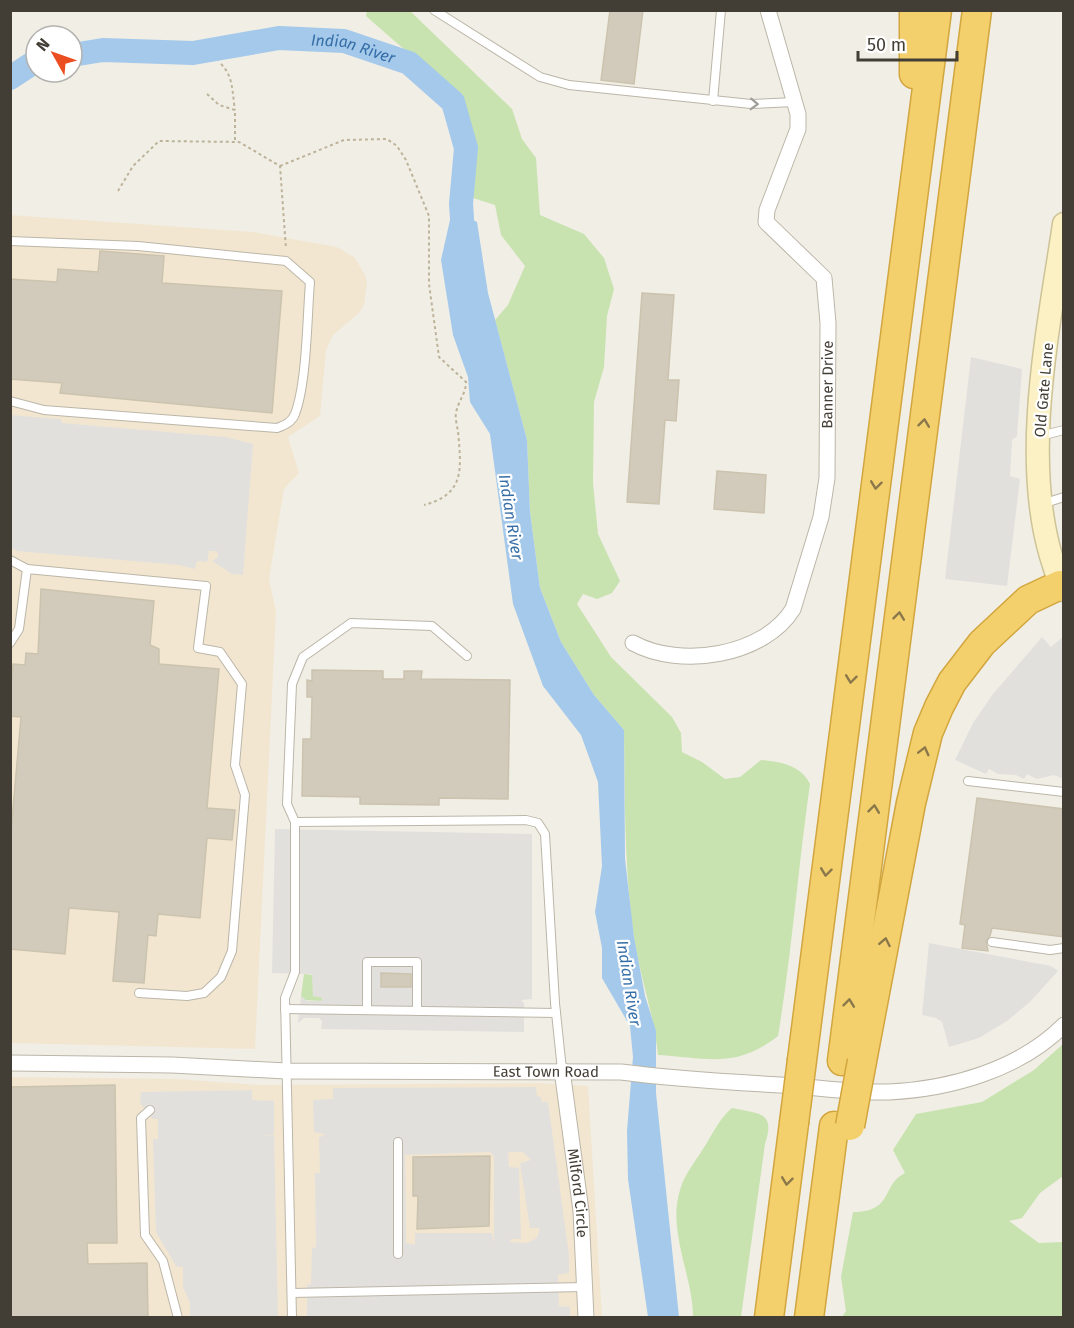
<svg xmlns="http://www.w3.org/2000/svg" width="1074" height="1328" viewBox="0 0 1074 1328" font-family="'Fira Sans',sans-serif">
	<rect width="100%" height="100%" fill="#f1eee5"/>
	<g fill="#f2e6d1">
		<polygon points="10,215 252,232 337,247 355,258 365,275 367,284 364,305 359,313 333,335 326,350 320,416 288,437 299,473 284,489 269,579 276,612 255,1049 11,1043"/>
		<polygon points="11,1077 176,1079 261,1085 538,1083 588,1086 602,1317 11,1318"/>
	</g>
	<g fill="#c8e3b0">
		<path d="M367,11H410L512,109L522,139L536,158L540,215L584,234L604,258L614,289L607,316L604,367L594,402L593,483L598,534L620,581L612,593L597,599L583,594L577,604L611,657L672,717L681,733L682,752L702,762L725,779L740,777L761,760C781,762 801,765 810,784C798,868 792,952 778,1036C736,1069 708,1058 658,1055C654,1015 640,977 634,937C624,868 625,799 624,730L594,695L561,642L540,588L530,512L527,440L495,320L508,305L525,266L501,235L495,205L473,198L457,188L456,155L461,109C435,72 399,46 366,16Z"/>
		<polygon points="304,974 313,975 313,996 322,997 322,1001 304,1000 301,996"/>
		<path d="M1063,1044V1176L1040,1193L1022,1218L1009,1221L1039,1243L1063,1242V1317H842L846,1311L841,1277L853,1212C894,1212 881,1185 905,1173L893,1150L916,1114L982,1102L1034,1070Z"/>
		<path d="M732,1108C759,1114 776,1111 765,1144L741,1317H693C693,1276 667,1231 680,1190C684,1175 695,1162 703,1149C712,1135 719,1119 732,1108Z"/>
	</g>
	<g fill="#e2e0dd" fill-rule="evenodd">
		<polygon points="971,357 1022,369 1017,436 1012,440 1010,476 1020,479 1007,586 945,579"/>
		<polygon points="10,415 61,419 62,423 226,437 253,444 243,575 232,574 212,561 218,557 217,551 209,551 207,562 197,561 195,569 179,565 17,551 11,547"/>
		<polygon points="1042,637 1051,647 1063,637 1063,779 1054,775 1037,779 1027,774 1024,779 1016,775 998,774 989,769 986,774 955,760 973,723 993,694"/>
		<polygon points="275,829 532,834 532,999 521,1000 524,1003 524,1032 321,1029 322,1021 319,1018 304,1018 298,1023 301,996 307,1001 321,1001 323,998 313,996 312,974 272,973"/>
		<polygon points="929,943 1051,966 1058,971 1030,1002 1007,1021 979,1038 949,1047 942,1022 936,1018 922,1015"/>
		<path d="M536,1087L537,1096L541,1097L542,1102H548L569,1255V1273L558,1275L559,1306L570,1307V1317H307V1285L311,1284L312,1248L316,1247L315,1173H320L319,1138L325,1134L314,1132L313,1100L333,1099V1088ZM490,1152L494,1156V1244L492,1233H415V1245L406,1243L405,1155ZM508,1152H523L531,1160L520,1163L530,1228H540L537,1238L527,1243L510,1242L511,1239H521L519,1168L509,1167Z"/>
		<polygon points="252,1090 252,1100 274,1101 274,1134 263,1136 274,1135 278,1317 190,1317 190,1303 183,1287 183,1267 176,1266 156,1232 153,1139 158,1139 158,1119 153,1119 140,1103 141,1092"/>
	</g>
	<polygon fill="#a4c9eb" points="452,211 477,222 488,293 527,440 530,512 540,588 561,642 594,695 624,730 625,859 634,937 645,996 656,1031 656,1093 679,1317 648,1317 628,1179 627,1131 633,1057 630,1026 602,978 602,948 595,912 602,866 598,782 581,735 543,686 513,604 490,434 470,402 468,377 453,335 441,260"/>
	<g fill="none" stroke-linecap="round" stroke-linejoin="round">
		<g stroke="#a4c9eb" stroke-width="24">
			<path id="s1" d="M72,55L103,50L193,53L279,38L344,41L409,63L453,102L466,148L461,204L464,248"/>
			<polyline points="10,78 36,61"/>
		</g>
	</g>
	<g fill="#d2cbbb" stroke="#ccc3af" stroke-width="1.5">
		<polygon points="610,10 643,10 634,84 601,80"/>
		<polygon points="100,251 164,256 162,283 282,291 272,413 60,393 62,383 10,379 10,279 57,282 58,269 98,272"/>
		<polygon points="642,293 674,295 668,380 679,380 676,421 665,420 659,504 627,502"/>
		<polygon points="717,471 766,475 764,513 714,509"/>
		<polygon points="41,589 154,601 150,645 159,649 159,664 219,669 207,808 235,810 232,840 207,838 200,918 158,914 156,936 148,935 144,983 113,981 119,912 69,908 65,954 10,949 10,843 21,717 10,716 10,694 13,664 25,665 26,653 38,654"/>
		<polygon points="312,670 383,671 383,679 404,679 404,671 422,671 421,679 510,680 508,799 439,798 439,805 360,804 360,797 302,796 303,739 311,739 312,697 307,697 307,680 312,681"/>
		<polygon points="977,798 1064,809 1064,937 992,928 990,936 986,941 988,951 962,948 965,925 960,924"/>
		<polygon points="381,973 411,974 411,987 381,987"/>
		<polygon points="115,1085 117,1243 87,1243 88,1264 147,1263 148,1317 10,1317 10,1087"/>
		<polygon points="490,1156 489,1226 417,1229 418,1196 413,1196 413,1157"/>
	</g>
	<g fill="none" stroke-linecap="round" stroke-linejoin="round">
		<g stroke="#bcb6a8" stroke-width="10">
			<g id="service">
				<polyline points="434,10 540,77 569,85 751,104 795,102"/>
				<polyline points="713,101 721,10"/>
				<path d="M10,241L138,246L286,261L310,282C307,318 307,382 295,414C292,422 285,425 277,428L44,410L10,401"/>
				<polyline points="1040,436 1064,430"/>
				<polyline points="1042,504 1064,497"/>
				<polyline points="10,560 27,569"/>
				<polyline points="10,643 19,629 27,569 206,586 198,648 220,652 242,684 235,765 245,795 232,951 221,977 204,993 187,996 139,993"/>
				<polyline points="968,781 1064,792"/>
				<polyline points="295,822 287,804 292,684 303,657 351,623 432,626 467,656"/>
				<polyline points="992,942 1050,950 1064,948"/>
				<polyline points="285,1009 556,1013"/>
				<polyline points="367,1010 367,962 417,962 417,1011"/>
				<polyline points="150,1110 141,1118 145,1235 163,1261 178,1318"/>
				<polyline points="398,1142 398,1254"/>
				<polyline points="292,1293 585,1287"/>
				<polyline points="292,1318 285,998 295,972 295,822 526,820 538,823 545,834 555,1003 562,1070"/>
			</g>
		</g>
		<g stroke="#bcb6a8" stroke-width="17">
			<g id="minor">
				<path id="s2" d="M633,643C680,669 764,656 793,609L821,517L827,478L828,323L824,278L766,222L767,210L798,129V114L768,10"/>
				<path id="s3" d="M10,1063L172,1065L286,1071L621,1072C674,1079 727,1082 780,1085C816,1087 853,1093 889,1092C950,1089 1019,1070 1064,1025"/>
				<path id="s4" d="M562,1070L581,1211L586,1318"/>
			</g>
		</g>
		<g stroke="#cec397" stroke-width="25">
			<path id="secondary" d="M1064,224C1049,327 1021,454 1051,556C1055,567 1057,580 1064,590"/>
		</g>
		<g stroke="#d2a63e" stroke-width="31">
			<g id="motorway">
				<polyline points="914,10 914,74"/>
				<polyline points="802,1060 937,10"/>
				<polyline points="842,1061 977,10"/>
				<polyline points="862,1061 911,803 928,733 939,707 952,682 982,643 1028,600 1060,585"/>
				<polyline points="769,1318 794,1123"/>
				<polyline points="809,1318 834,1126"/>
			</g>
		</g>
		<g stroke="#bdb39a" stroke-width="2" stroke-dasharray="3 3" stroke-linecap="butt">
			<path d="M221,64C234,77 232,93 235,110"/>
			<polyline points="207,94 219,105 235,110 235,142"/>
			<path d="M280,166L344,140L387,139L397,146L406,160L429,216V284L439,357L466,382C466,394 458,401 456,413C455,418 457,426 458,431C461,468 466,494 424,505"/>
			<polyline points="118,191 133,166 159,141 239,142 280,166 286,249"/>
		</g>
		<use href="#service" stroke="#fff" stroke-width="8"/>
		<use href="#minor" stroke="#fff" stroke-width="15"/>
		<use href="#secondary" stroke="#fbf1c5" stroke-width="22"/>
		<use href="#motorway" stroke="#f4d06d" stroke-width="28"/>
		<g stroke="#d2a63e" stroke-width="31" stroke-linecap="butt">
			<g id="motorway-bridge">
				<polyline points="794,1123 802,1060"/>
				<polyline points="850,1126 862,1061"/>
			</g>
		</g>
		<use href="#motorway-bridge" stroke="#f4d06d" stroke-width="28"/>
	</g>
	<defs><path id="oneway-chevron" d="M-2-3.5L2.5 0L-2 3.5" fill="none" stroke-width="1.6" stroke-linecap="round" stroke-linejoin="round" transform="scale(1.5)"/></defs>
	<use stroke="#a19e9a" href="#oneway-chevron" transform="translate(754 104) rotate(2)"/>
	<g stroke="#8a784b">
		<use href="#oneway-chevron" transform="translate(924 423) rotate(-83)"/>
		<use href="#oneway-chevron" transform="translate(876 485) rotate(97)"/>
		<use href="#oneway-chevron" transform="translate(899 616) rotate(-83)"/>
		<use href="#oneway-chevron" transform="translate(851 679) rotate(97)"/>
		<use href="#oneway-chevron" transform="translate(924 751) rotate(-76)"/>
		<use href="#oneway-chevron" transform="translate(874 809) rotate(-83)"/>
		<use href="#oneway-chevron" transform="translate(826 872) rotate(97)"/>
		<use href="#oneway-chevron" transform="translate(885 942) rotate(-79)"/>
		<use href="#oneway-chevron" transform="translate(849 1003) rotate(-83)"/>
		<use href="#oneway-chevron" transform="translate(787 1181) rotate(97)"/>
	</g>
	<g text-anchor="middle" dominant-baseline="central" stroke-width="4.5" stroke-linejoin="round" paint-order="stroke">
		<g font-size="15" fill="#433e35" stroke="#fff">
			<text stroke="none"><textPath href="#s2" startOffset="406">Banner Drive</textPath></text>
			<text transform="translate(1044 390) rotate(-85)">Old Gate Lane</text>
			<text stroke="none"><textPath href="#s3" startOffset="536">East Town Road</textPath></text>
			<text stroke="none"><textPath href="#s4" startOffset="124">Milford Circle</textPath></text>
		</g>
		<g font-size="16" font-style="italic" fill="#366fa7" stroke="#fff">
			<text stroke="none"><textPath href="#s1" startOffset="284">Indian River</textPath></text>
			<text transform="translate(511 517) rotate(81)">Indian River</text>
			<text transform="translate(629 983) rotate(81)">Indian River</text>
		</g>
	</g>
	<rect width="1074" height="1328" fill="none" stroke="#433e35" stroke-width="24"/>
	<g transform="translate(54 54) rotate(310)"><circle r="28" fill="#ffffff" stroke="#b4b2ae" stroke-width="1.5"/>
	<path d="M0-4.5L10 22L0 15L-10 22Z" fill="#eb4e21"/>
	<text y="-9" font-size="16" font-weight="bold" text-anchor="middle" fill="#433e35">N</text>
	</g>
	<path d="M858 51v9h99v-9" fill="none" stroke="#433e35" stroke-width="3"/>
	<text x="867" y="51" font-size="18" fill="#433e35" stroke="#ffffff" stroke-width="4.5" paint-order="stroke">50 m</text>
</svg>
